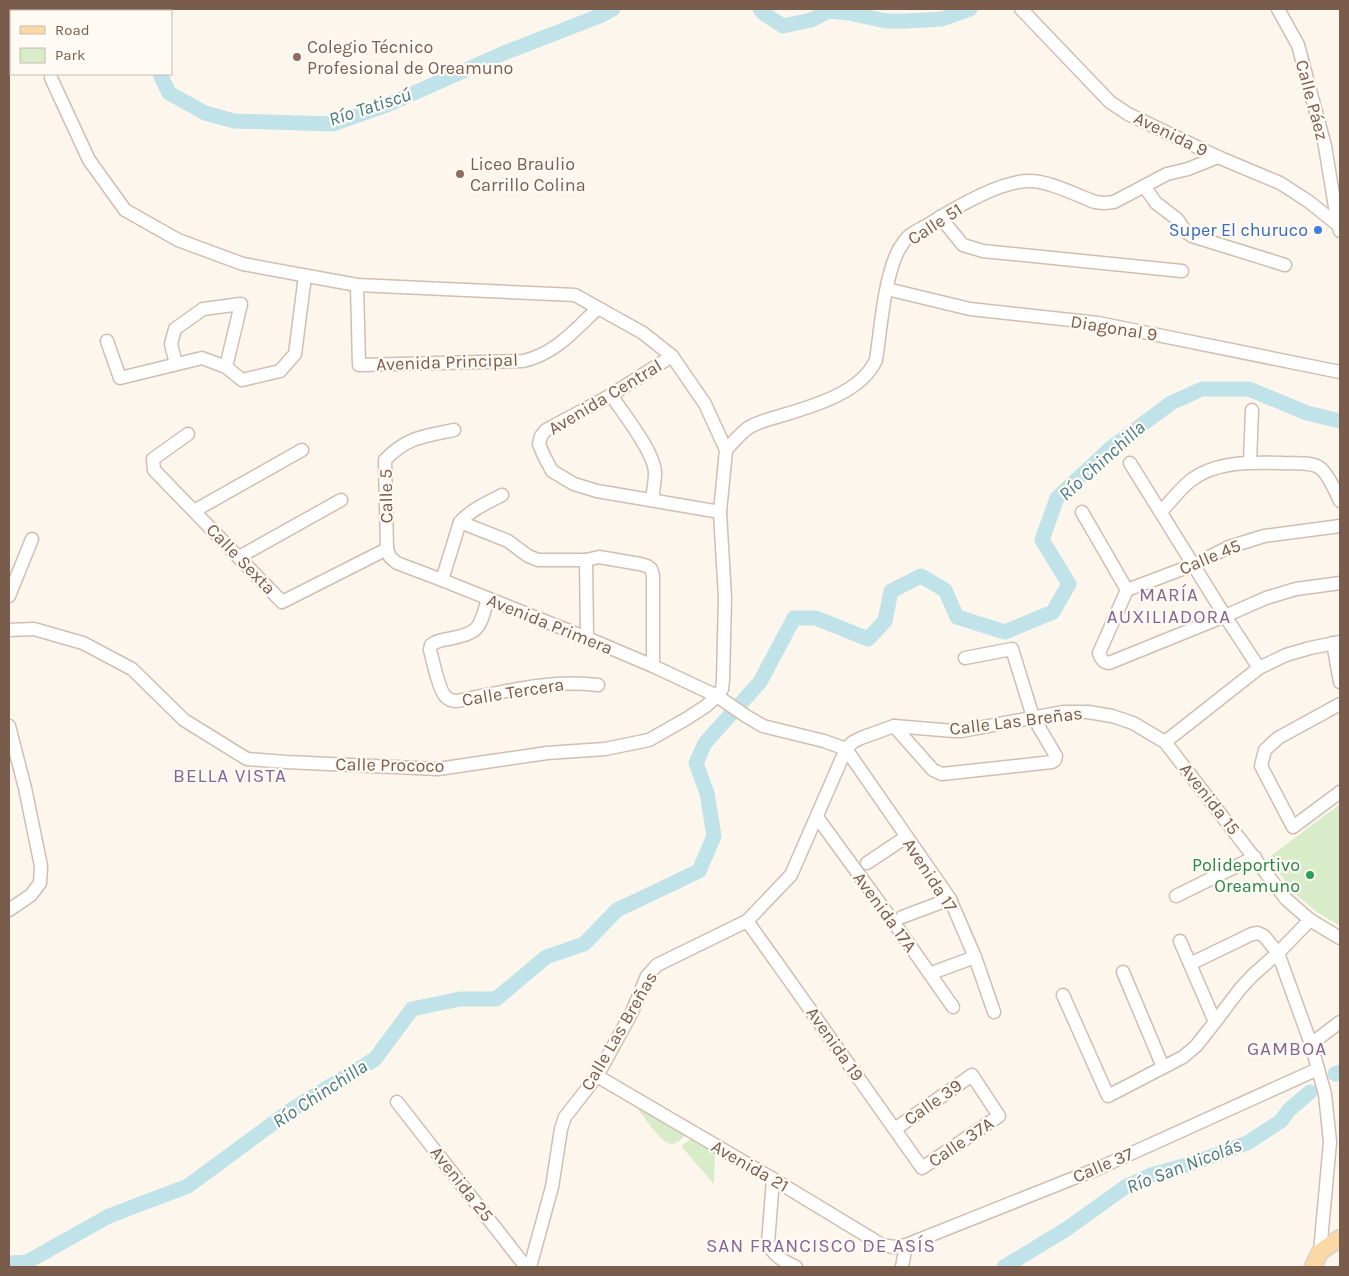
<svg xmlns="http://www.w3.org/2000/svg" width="1349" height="1276" viewBox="0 0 1349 1276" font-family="Karla,sans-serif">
	<rect width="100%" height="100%" fill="#fdf6ec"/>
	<g fill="#d8ecc9">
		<polygon points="1340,804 1340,926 1317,912 1293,892 1268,858"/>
		<path d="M631,1099L689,1132C684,1136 679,1143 673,1144C661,1146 638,1108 631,1099Z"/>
		<polygon points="695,1136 715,1148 714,1184 681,1146"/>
	</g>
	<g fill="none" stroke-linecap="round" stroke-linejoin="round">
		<g stroke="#bfe3e8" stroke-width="15">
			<polyline points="760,9 763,13 783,26 811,20 829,11 848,13 886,21 907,21 942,19 970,9"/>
			<polyline points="9,32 11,32"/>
			<polyline points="160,74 169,93 205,113 234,121 333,124 387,105 504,53 602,15 613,9"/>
			<polyline points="1335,1074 1340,1072"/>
			<polyline points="9,1263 27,1262 109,1216 188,1186 291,1110 375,1059 412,1009 460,999 496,999 546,957 584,944 617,910 699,871 714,836 707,793 696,763 705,743 760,682 794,618 816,618 868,639 885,621 891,591 921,576 945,590 957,617 1005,632 1053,612 1069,584 1042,540 1057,498 1111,448 1171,403 1202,389 1249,389 1307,413 1340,421"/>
			<polyline points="1004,1267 1065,1230 1125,1187 1151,1175 1194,1163 1247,1143 1281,1121 1289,1110 1310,1092"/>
		</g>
		<g stroke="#d1beb0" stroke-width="15">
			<g id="minor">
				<polyline points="1021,9 1110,102 1128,114 1218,157 1280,183 1308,201 1338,225 1340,231"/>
				<polyline points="1278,9 1298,45 1325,146 1338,225"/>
				<polyline points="1144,186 1156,203 1177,219 1186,232 1192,236 1285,265"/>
				<polyline points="940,217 963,245 983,251 1182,271"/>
				<path d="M357,285L359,365L523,361C555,354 575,330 598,308"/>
				<polyline points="887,289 970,309 1098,323 1340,372"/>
				<polyline points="107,341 120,378 202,358 226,367 242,380 280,371 295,354 305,276"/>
				<polyline points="672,356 611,395 546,430 541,436 539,444 544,456 552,471 574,484 597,491 720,512"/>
				<polyline points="176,364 171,344 175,329 203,309 241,304 226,367"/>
				<path d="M611,395C623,413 655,453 655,473C655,482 653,491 652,500"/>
				<path d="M454,430C424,436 407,437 385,460L387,549L390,557L397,563L442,580L587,638L653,666L717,696L746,716L763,726L824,741L846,749"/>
				<polyline points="188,434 153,459 154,470 282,602 387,549"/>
				<path d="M726,450C733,442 740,434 748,428C757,422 770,419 780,416C813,406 861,393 876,360C881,327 884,280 898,251C901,246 905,239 909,236C915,231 923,228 929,224C953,209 1002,180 1030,181C1049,181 1076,195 1095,202L1104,203L1114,202L1167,174L1188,169L1218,157"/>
				<polyline points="1250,462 1252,410"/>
				<polyline points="1130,463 1225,616 1259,668"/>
				<polyline points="194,511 302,450"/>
				<polyline points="1082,512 1127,590"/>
				<path d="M1161,512C1170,502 1179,490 1190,481C1215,461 1252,462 1282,463C1293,464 1311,461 1320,468C1328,474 1336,492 1340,501"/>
				<polyline points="460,522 508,541 528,556 538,560 586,560 599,557 640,564 647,566 651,569 653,575 653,666"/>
				<path d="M1340,526L1264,536L1229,547L1193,565L1127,590L1099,653C1101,659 1103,662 1109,663L1225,616L1266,598L1296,589L1340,583"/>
				<polyline points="239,557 341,500"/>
				<polyline points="586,560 587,638"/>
				<path d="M442,580L460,522C472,509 487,503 502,495"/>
				<polyline points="9,596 32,539"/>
				<path d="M488,599C479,628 481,633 448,639C441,640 436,641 431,645L430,650C433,661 439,691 446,697C449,700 453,701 457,701C504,692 550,679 598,685"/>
				<polyline points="9,630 34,629 83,643 132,669 184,720 247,759 286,762 438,769 547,753 605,749 649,740 686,719 706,706 717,696 722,689 723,680 725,598 720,512 726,450 705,404 672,356 643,333 575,295 357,285 243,264 178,240 125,210 89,160 51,78"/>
				<polyline points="1333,643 1340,682"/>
				<polyline points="1340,704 1278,738 1265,750 1261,766 1293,827 1340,792"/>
				<polyline points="9,726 25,788 41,866 40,883 31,895 9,910"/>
				<polyline points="894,726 933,770 942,774 1052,762 1055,760 1056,756 1033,717 1012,649 965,658"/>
				<polyline points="1165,742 1259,668 1286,655 1310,648 1340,642"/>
				<polyline points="846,749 950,899 975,957 994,1012"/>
				<polyline points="817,817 892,920 953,1007"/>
				<polyline points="867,863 906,837"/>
				<polyline points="1176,896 1255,857"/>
				<polyline points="902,917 950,899"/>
				<path d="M747,921C806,1003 864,1086 922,1168L999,1116L972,1075L895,1129"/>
				<polyline points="1180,941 1215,1022"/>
				<polyline points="1190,964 1252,934 1258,933 1264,936 1278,953 1311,1044 1325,1094 1330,1142 1320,1252"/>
				<polyline points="937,971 975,957"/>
				<polyline points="1123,972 1163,1067"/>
				<polyline points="1063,995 1108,1096 1183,1057 1196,1046 1215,1022 1240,989 1253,975 1278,953 1310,920"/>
				<polyline points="1311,1044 1340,1022"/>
				<polyline points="597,1076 773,1179 882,1245 894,1247 906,1245 1099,1168 1318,1069"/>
				<polyline points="397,1102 526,1267"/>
				<path d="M773,1179L768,1243C773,1256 784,1261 796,1267"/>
				<polyline points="530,1267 552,1187 561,1129 565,1117 597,1076 632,1012 647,976 657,965 747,921 791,875 846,749 853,742 861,738 894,726 954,731 962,731 1063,712 1088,712 1112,716 1133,723 1165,742 1286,899 1310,920 1340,938"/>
				<polyline points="902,1267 906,1245"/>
			</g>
		</g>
		<g stroke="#dad1cd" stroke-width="19">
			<polyline id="major" points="1313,1267 1320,1252 1340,1238"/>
		</g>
		<use href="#minor" stroke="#fff" stroke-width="12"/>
		<use href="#major" stroke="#fbd9a5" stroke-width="16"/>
	</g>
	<g fill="#8d6e63" stroke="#fffaf3" stroke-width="2">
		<circle cx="297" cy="57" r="5"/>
		<circle cx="460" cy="174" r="5"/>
	</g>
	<circle fill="#3f7fe0" stroke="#fffaf3" stroke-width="2" cx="1318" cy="230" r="5"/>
	<circle fill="#2e9e5b" stroke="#fffaf3" stroke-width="2" cx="1310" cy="875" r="5"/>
	<g text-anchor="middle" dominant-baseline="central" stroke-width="4.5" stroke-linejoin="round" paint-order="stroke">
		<g font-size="18" fill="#785e54" stroke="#fffaf3" text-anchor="start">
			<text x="307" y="47">Colegio Técnico<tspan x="307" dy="21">Profesional de Oreamuno</tspan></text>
			<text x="470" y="164">Liceo Braulio<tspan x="470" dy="21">Carrillo Colina</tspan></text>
		</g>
		<g font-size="18" fill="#7a5c4d" stroke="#fffaf3">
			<text transform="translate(1312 100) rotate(75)">Calle Páez</text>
			<text transform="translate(1171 134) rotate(26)">Avenida 9</text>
			<text transform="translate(935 224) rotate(-33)">Calle 51</text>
			<text transform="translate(1114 328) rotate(9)">Diagonal 9</text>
			<text transform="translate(447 362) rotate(-2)">Avenida Principal</text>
			<text transform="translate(605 397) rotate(-31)">Avenida Central</text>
			<text transform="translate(386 496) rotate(-91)">Calle 5</text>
			<text transform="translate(1210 557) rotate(-23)">Calle 45</text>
			<text transform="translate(241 559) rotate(46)">Calle Sexta</text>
			<text transform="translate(550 624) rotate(22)">Avenida Primera</text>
			<text transform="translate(513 692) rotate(-9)">Calle Tercera</text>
			<text transform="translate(1016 721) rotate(-7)">Calle Las Breñas</text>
			<text transform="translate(390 765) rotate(1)">Calle Prococo</text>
			<text transform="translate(1210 799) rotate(52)">Avenida 15</text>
			<text transform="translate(930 875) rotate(57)">Avenida 17</text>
			<text transform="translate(885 912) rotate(54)">Avenida 17A</text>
			<text transform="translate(619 1031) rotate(-60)">Calle Las Breñas</text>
			<text transform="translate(835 1044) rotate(55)">Avenida 19</text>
			<text transform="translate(933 1102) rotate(-35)">Calle 39</text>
			<text transform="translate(961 1142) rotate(-34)">Calle 37A</text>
			<text transform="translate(1103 1165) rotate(-23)">Calle 37</text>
			<text transform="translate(750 1166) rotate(30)">Avenida 21</text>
			<text transform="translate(462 1184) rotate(52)">Avenida 25</text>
		</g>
		<g font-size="18" fill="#366cbe" stroke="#fffaf3" text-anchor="end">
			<text x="1308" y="230">Super El churuco</text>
		</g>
		<g font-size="18" fill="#27864d" stroke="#fffaf3" text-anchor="end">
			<text x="1300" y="865">Polideportivo<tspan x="1300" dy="21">Oreamuno</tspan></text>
		</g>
		<g font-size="19" font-style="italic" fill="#437c86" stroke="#fffaf3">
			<text transform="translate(370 107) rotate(-18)">Río Tatiscú</text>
			<text transform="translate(1102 461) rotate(-42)">Río Chinchilla</text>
			<text transform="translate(320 1094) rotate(-33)">Río Chinchilla</text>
			<text transform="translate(1184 1166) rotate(-21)">Río San Nicolás</text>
		</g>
		<g font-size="19" letter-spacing="1" fill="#846695" stroke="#fffaf3">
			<text x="1169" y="595">MARÍA<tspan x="1169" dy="22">AUXILIADORA</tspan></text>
			<text x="230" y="776">BELLA VISTA</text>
			<text x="1287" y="1049">GAMBOA</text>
			<text x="821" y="1246">SAN FRANCISCO DE ASÍS</text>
		</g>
	</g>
	<rect width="1349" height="1276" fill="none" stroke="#7a5c4d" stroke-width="20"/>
	<rect x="10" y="10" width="162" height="65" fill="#fffaf3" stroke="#cabbb1"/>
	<rect x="20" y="26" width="25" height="8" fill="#fbd9a5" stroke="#cabbb1"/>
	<text x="55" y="35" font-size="15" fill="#7a5c4d">Road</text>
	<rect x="20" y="48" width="25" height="15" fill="#d8ecc9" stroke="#cabbb1"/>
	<text x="55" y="60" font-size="15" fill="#7a5c4d">Park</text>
</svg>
